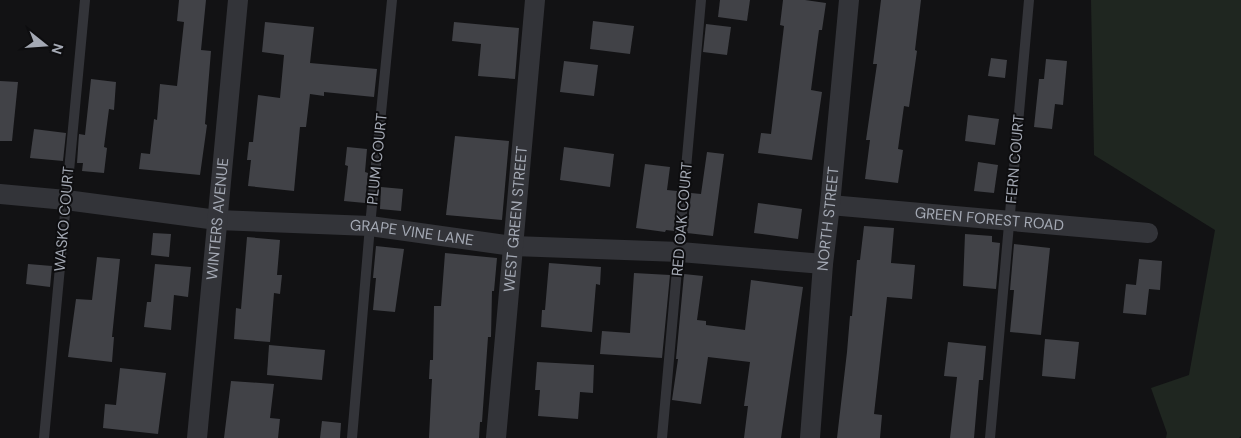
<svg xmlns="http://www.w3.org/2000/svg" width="1241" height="438" viewBox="0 0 1241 438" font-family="'DM Sans',sans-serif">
	<rect width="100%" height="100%" fill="#121214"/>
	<polygon fill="#1f2620" points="1091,0 1241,0 1241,436 1239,438 1166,438 1167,433 1151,388 1189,375 1215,230 1094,155"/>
	<g fill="#414247">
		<polygon points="179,0 206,0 201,50 211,51 205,124 207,125 200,175 139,169 141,153 150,154 154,119 157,120 160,84 177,86 184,22 177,21"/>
		<polygon points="720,0 750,0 747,21 718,17"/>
		<polygon points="783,0 805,0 826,3 822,30 819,30 811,90 822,92 812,160 758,153 761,133 771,134 784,26 780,25"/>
		<polygon points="881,0 921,0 915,50 917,51 909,107 904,106 898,149 903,150 898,183 865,179 870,140 866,140 877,64 873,64"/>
		<polygon points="593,21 634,26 630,54 590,49"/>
		<polygon points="265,22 314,27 310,63 377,69 374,97 324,92 324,96 310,94 306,127 300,127 294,191 248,186 251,160 247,160 249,142 253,142 258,95 280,98 284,55 262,52"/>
		<polygon points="454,22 519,28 515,79 478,76 481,44 452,41"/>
		<polygon points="706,24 731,27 727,55 703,52"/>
		<polygon points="991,58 1007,60 1005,78 988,76"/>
		<polygon points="1046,59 1067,61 1063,105 1055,104 1052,129 1034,127 1039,79 1044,79"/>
		<polygon points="564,61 598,65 594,96 560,92"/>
		<polygon points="91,79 116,82 114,110 109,109 104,147 107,148 104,173 82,171 83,163 77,163 79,134 85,135"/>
		<polygon points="0,81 18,82 12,141 0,141"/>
		<polygon points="968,115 999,119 995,145 965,141"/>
		<polygon points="34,129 66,133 63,161 30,158"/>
		<polygon points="455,136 509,141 502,220 446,215"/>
		<polygon points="347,147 367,149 365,172 368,173 365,203 344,201 348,166 345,165"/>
		<polygon points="564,147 614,154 610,187 560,180"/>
		<polygon points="707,152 724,154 713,236 687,233 691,193 701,194"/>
		<polygon points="978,162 998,165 994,193 974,191"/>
		<polygon points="645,164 670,167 667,190 677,191 674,231 666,230 665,232 636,228"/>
		<polygon points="381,187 403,189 401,211 380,209"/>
		<polygon points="758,203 802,209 798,239 754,233"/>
		<polygon points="864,226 894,228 891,263 915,265 912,299 887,297 874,414 882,415 880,438 837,438 847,352 850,316 852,316 857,260 860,260"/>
		<polygon points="153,233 171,234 169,257 151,255"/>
		<polygon points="965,234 992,236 992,242 1000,243 996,289 963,286"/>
		<polygon points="247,237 280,240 277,275 282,275 280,294 274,293 270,342 234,339 236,308 241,309"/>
		<polygon points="1014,244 1050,248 1041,335 1010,332 1014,290 1010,290"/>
		<polygon points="376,246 404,249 395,312 373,310 376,278 373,278"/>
		<polygon points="445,253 497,258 494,291 492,291 491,337 488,337 482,422 480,422 479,438 429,438 432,379 429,379 430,360 433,360 434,306 441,306"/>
		<polygon points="97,257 120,259 112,337 114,337 112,362 68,357 76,299 92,300"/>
		<polygon points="1139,259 1162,261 1160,290 1149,289 1146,315 1123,313 1126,284 1136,285"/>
		<polygon points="549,263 601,267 600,285 596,284 592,332 541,327 542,310 545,310"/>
		<polygon points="28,264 52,266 50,287 26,284"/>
		<polygon points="155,264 191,267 188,297 174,295 171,330 144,327 147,302 151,302"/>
		<polygon points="634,273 670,275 662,358 600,354 602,331 630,333"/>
		<polygon points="684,274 703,276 697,320 706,321 706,325 745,330 751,280 803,287 781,438 744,438 748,406 744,406 750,362 708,357 701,404 672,400 678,359 676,359"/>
		<polygon points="1045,339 1079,342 1075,379 1042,376"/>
		<polygon points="948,342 986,346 983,380 979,380 974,438 950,438 957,377 944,376"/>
		<polygon points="269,345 325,350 322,380 267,375"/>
		<polygon points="537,362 594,365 593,393 580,392 578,419 538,416 540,390 535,390"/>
		<polygon points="120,368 166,373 158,434 103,428 105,404 116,405"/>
		<polygon points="231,381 274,384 270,418 280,419 278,438 224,438"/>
		<polygon points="322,421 341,423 340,438 320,438"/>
	</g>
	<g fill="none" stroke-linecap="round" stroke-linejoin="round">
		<g stroke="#333439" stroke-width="10">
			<polyline points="44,438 85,0"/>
			<polyline points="352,438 370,226 392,0"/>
			<polyline points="662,438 701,0"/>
			<polyline points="990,438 1029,0"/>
		</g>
		<g stroke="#333439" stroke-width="20">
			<path id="s1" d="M0,194L66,200L217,220L370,226L513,246L680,252L823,264"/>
			<path id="s2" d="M830,205L1148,233"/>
			<path id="s3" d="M197,438L238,0"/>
			<path id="s4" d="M496,438L535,0"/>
			<path id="s5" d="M810,438L823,264L830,205L849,0"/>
		</g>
	</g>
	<g text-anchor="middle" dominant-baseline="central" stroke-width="4" stroke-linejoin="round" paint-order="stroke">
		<g font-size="15" fill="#a4a9b4" stroke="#0d0d0f">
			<text transform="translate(377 159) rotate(-84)">PLUM COURT</text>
			<text transform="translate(1015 159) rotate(-85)">FERN COURT</text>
			<text transform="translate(64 219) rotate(-85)">WASKO COURT</text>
			<text stroke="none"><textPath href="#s3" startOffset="220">WINTERS AVENUE</textPath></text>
			<text stroke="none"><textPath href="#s4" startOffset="220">WEST GREEN STREET</textPath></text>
			<text transform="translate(682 219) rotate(-85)">RED OAK COURT</text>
			<text stroke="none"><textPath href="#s5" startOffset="220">NORTH STREET</textPath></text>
			<text stroke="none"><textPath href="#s2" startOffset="160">GREEN FOREST ROAD</textPath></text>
			<text stroke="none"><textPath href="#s1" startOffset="414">GRAPE VINE LANE</textPath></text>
		</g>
	</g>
	<g transform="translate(45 45) rotate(107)" stroke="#0d0d0f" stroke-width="4" paint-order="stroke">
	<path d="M0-4L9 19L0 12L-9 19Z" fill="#a4a9b4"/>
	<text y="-8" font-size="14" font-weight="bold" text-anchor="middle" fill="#a4a9b4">N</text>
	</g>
</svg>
